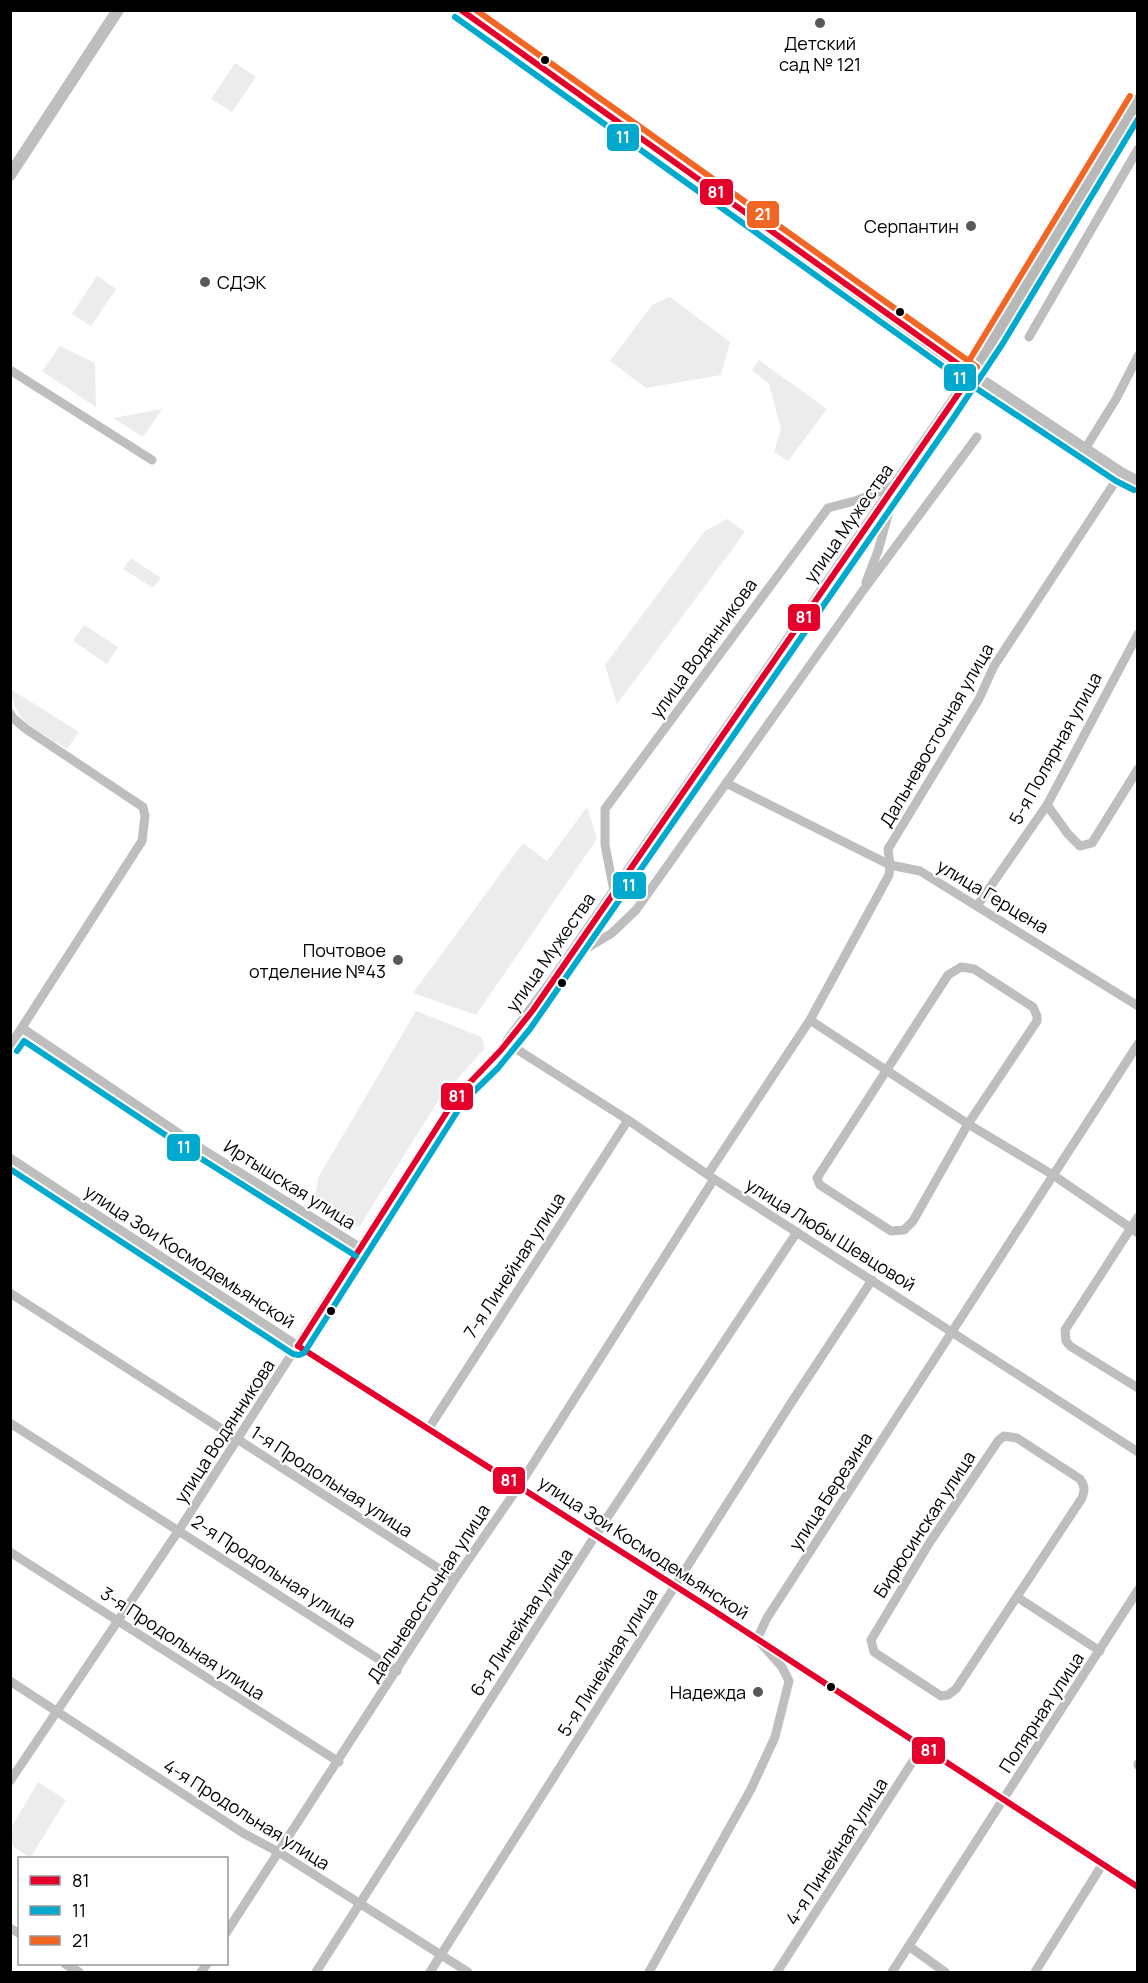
<svg xmlns="http://www.w3.org/2000/svg" width="1148" height="1983" viewBox="0 0 1148 1983" font-family="Manrope,sans-serif">
	<rect width="100%" height="100%" fill="#fff"/>
	<g fill="#ececec">
		<polygon points="235,63 256,77 232,112 211,99"/>
		<polygon points="97,276 116,289 91,326 72,314"/>
		<polygon points="670,297 730,342 721,375 646,388 610,361 652,305"/>
		<polygon points="60,346 95,363 96,407 42,371"/>
		<polygon points="759,360 827,409 788,461 774,452 781,429 769,384 752,370"/>
		<polygon points="162,409 143,437 113,418"/>
		<polygon points="727,519 745,532 617,704 605,665 705,531"/>
		<polygon points="131,558 161,578 153,588 123,569"/>
		<polygon points="84,625 118,647 107,664 73,641"/>
		<path d="M12,690L79,732L67,749C43,733 12,723 12,690Z"/>
		<polygon points="587,807 597,839 476,1015 413,993 523,843 547,861"/>
		<polygon points="416,1011 481,1037 485,1048 440,1098 359,1227 315,1199 318,1178"/>
		<polygon points="38,1782 66,1800 30,1858 11,1845 11,1828"/>
	</g>
	<g fill="none" stroke-linecap="round" stroke-linejoin="round">
		<g stroke="#bebebe" stroke-width="9">
			<polyline points="1029,337 1138,149"/>
			<polyline points="10,370 152,460"/>
			<polyline points="1085,449 1116,399 1138,356"/>
			<polyline points="866,582 878,551 895,490"/>
			<polyline points="10,713 13,718 26,729 143,807 145,816 142,841 10,1046"/>
			<polyline points="726,783 890,865 920,871 1138,1006"/>
			<polyline points="1047,805 1068,834 1080,846 1092,843 1138,769"/>
			<polyline points="614,891 605,845 605,809 828,508 858,500 895,485"/>
			<polyline points="977,906 1047,805 1138,634"/>
			<polyline points="569,959 612,933 636,910 862,592 977,437"/>
			<polygon points="961,967 974,969 1033,1007 1037,1016 1037,1021 968,1124 913,1221 904,1230 891,1231 820,1185 817,1178 948,975"/>
			<polyline points="810,1020 968,1124 1053,1175 1138,1233"/>
			<polyline points="22,1028 202,1149 361,1248"/>
			<polyline points="10,1158 298,1346 705,1605 1138,1887"/>
			<polyline points="708,1174 810,1020 889,875 890,865 888,849 979,699 994,666 1121,473"/>
			<polyline points="1138,1217 1065,1330 1066,1341 1070,1346 1138,1388"/>
			<polyline points="10,1293 455,1579"/>
			<polyline points="10,1423 397,1671"/>
			<polyline points="429,1428 628,1120"/>
			<path d="M1004,1436L1017,1438L1080,1479C1085,1486 1085,1490 1082,1498L956,1689L948,1695L941,1696L874,1652L871,1640L930,1542L998,1441Z"/>
			<polyline points="10,1552 339,1762"/>
			<polyline points="1017,1597 1100,1651"/>
			<polyline points="10,1681 243,1833 280,1853 468,1972"/>
			<polyline points="1138,1764 1138,1765"/>
			<path d="M10,1781L179,1530L457,1096C473,1078 492,1062 507,1043L628,1120L714,1179L1138,1452"/>
			<polyline points="10,1928 20,1934"/>
			<polyline points="226,1933 455,1579 519,1486 714,1179"/>
			<polyline points="910,1947 945,1972"/>
			<polyline points="65,1964 79,1972"/>
			<polyline points="201,1972 207,1964"/>
			<polyline points="316,1972 595,1536 797,1232"/>
			<polyline points="430,1972 791,1403 872,1280"/>
			<polyline points="649,1972 751,1789 775,1737 789,1681 782,1667 757,1639 767,1618 1138,1044"/>
			<polyline points="777,1972 922,1747"/>
			<polyline points="892,1972 1138,1590"/>
			<polyline points="1035,1972 1102,1865"/>
		</g>
		<g stroke="#bebebe" stroke-width="12">
			<polyline points="10,175 118,10"/>
			<polyline points="507,1043 555,978 972,374 1121,473 1138,482"/>
		</g>
		<polyline stroke="#b8b8b8" stroke-width="14" points="460,10 972,374 1138,101"/>
		<g stroke="#fff" stroke-width="10">
			<g id="bus-1">
				<polyline points="461,10 972,374"/>
				<polyline points="298,1346 457,1096 501,1050 533,1010 972,374"/>
				<polyline points="298,1346 705,1605 1138,1887"/>
			</g>
		</g>
		<g stroke="#fff" stroke-width="10">
			<g id="bus-2">
				<polyline points="455,17 941,365 1116,481 1134,490"/>
				<polyline points="17,1051 24,1041 197,1156 356,1256"/>
				<polyline points="10,1169 293,1354 299,1355 304,1353 464,1101 498,1068 530,1029 954,417 1003,343 1138,119"/>
			</g>
		</g>
		<g stroke="#fff" stroke-width="10">
			<g id="bus-3">
				<polyline points="476,10 977,367"/>
				<polyline points="964,369 1130,96"/>
			</g>
		</g>
		<use href="#bus-1" stroke="#e4002b" stroke-width="6"/>
		<use href="#bus-2" stroke="#00a9ce" stroke-width="6"/>
		<use href="#bus-3" stroke="#f26522" stroke-width="6"/>
	</g>
	<g fill="#595959" stroke="#fff" stroke-width="2">
		<circle cx="820" cy="23" r="6"/>
		<circle cx="971" cy="226" r="6"/>
		<circle cx="205" cy="282" r="6"/>
		<circle cx="398" cy="960" r="6"/>
		<circle cx="758" cy="1692" r="6"/>
	</g>
	<g fill="#000" stroke="#fff" stroke-width="2">
		<circle cx="545" cy="60" r="5"/>
		<circle cx="900" cy="312" r="5"/>
		<circle cx="562" cy="983" r="5"/>
		<circle cx="331" cy="1311" r="5"/>
		<circle cx="831" cy="1687" r="5"/>
	</g>
	<g text-anchor="middle" dominant-baseline="central" stroke-width="4.5" stroke-linejoin="round" paint-order="stroke">
		<g font-size="18" fill="#000" stroke="#fff" text-anchor="end">
			<text x="820" y="43" text-anchor="middle">Детский<tspan x="820" dy="21">сад № 121</tspan></text>
			<text x="959" y="226">Серпантин</text>
			<text x="217" y="282" text-anchor="start">СДЭК</text>
			<text x="386" y="950">Почтовое<tspan x="386" dy="21">отделение №43</tspan></text>
			<text x="746" y="1692">Надежда</text>
		</g>
		<g font-size="18" fill="#000" stroke="#fff">
			<text transform="translate(848 523) rotate(-55)">улица Мужества</text>
			<text transform="translate(703 648) rotate(-54)">улица Водянникова</text>
			<text transform="translate(936 735) rotate(-60)">Дальневосточная улица</text>
			<text transform="translate(1055 748) rotate(-61)">5-я Полярная улица</text>
			<text transform="translate(993 896) rotate(31)">улица Герцена</text>
			<text transform="translate(550 952) rotate(-55)">улица Мужества</text>
			<text transform="translate(290 1184) rotate(32)">Иртышская улица</text>
			<text transform="translate(831 1234) rotate(32)">улица Любы Шевцовой</text>
			<text transform="translate(190 1256) rotate(33)">улица Зои Космодемьянской</text>
			<text transform="translate(514 1265) rotate(-57)">7-я Линейная улица</text>
			<text transform="translate(224 1431) rotate(-57)">улица Водянникова</text>
			<text transform="translate(332 1481) rotate(33)">1-я Продольная улица</text>
			<text transform="translate(830 1491) rotate(-57)">улица Березина</text>
			<text transform="translate(924 1524) rotate(-57)">Бирюсинская улица</text>
			<text transform="translate(644 1547) rotate(33)">улица Зои Космодемьянской</text>
			<text transform="translate(274 1571) rotate(33)">2-я Продольная улица</text>
			<text transform="translate(428 1593) rotate(-57)">Дальневосточная улица</text>
			<text transform="translate(521 1622) rotate(-57)">6-я Линейная улица</text>
			<text transform="translate(183 1643) rotate(33)">3-я Продольная улица</text>
			<text transform="translate(607 1662) rotate(-58)">5-я Линейная улица</text>
			<text transform="translate(1041 1712) rotate(-57)">Полярная улица</text>
			<text transform="translate(247 1814) rotate(32)">4-я Продольная улица</text>
			<text transform="translate(836 1851) rotate(-57)">4-я Линейная улица</text>
		</g>
	</g>
	<g stroke="#fff" stroke-width="2">
		<rect x="606" y="123" width="34" height="29" rx="6" fill="#00a9ce"/>
		<rect x="699" y="178" width="35" height="28" rx="6" fill="#e4002b"/>
		<rect x="746" y="200" width="34" height="29" rx="6" fill="#f26522"/>
		<rect x="943" y="363" width="34" height="29" rx="6" fill="#00a9ce"/>
		<rect x="787" y="603" width="34" height="29" rx="6" fill="#e4002b"/>
		<rect x="612" y="871" width="35" height="29" rx="6" fill="#00a9ce"/>
		<rect x="440" y="1082" width="34" height="29" rx="6" fill="#e4002b"/>
		<rect x="166" y="1133" width="35" height="29" rx="6" fill="#00a9ce"/>
		<rect x="492" y="1466" width="34" height="29" rx="6" fill="#e4002b"/>
		<rect x="911" y="1736" width="35" height="29" rx="6" fill="#e4002b"/>
	</g>
	<g font-size="16" text-anchor="middle" font-weight="bold" fill="#fff">
		<text x="623" y="143">11</text>
		<text x="716" y="198">81</text>
		<text x="763" y="220">21</text>
		<text x="960" y="384">11</text>
		<text x="804" y="623">81</text>
		<text x="629" y="891">11</text>
		<text x="457" y="1102">81</text>
		<text x="184" y="1153">11</text>
		<text x="509" y="1486">81</text>
		<text x="929" y="1756">81</text>
	</g>
	<rect width="1148" height="1983" fill="none" stroke="#000000" stroke-width="24"/>
	<rect x="18" y="1857" width="210" height="108" fill="#ffffff" stroke="#999999" stroke-width="1.5"/>
	<rect x="30" y="1876" width="30" height="9" fill="#e4002b" stroke="#999999" stroke-width="1.5"/>
	<text x="72" y="1887" font-size="18" fill="#000000">81</text>
	<rect x="30" y="1906" width="30" height="9" fill="#00a9ce" stroke="#999999" stroke-width="1.5"/>
	<text x="72" y="1917" font-size="18" fill="#000000">11</text>
	<rect x="30" y="1936" width="30" height="9" fill="#f26522" stroke="#999999" stroke-width="1.5"/>
	<text x="72" y="1947" font-size="18" fill="#000000">21</text>
</svg>
